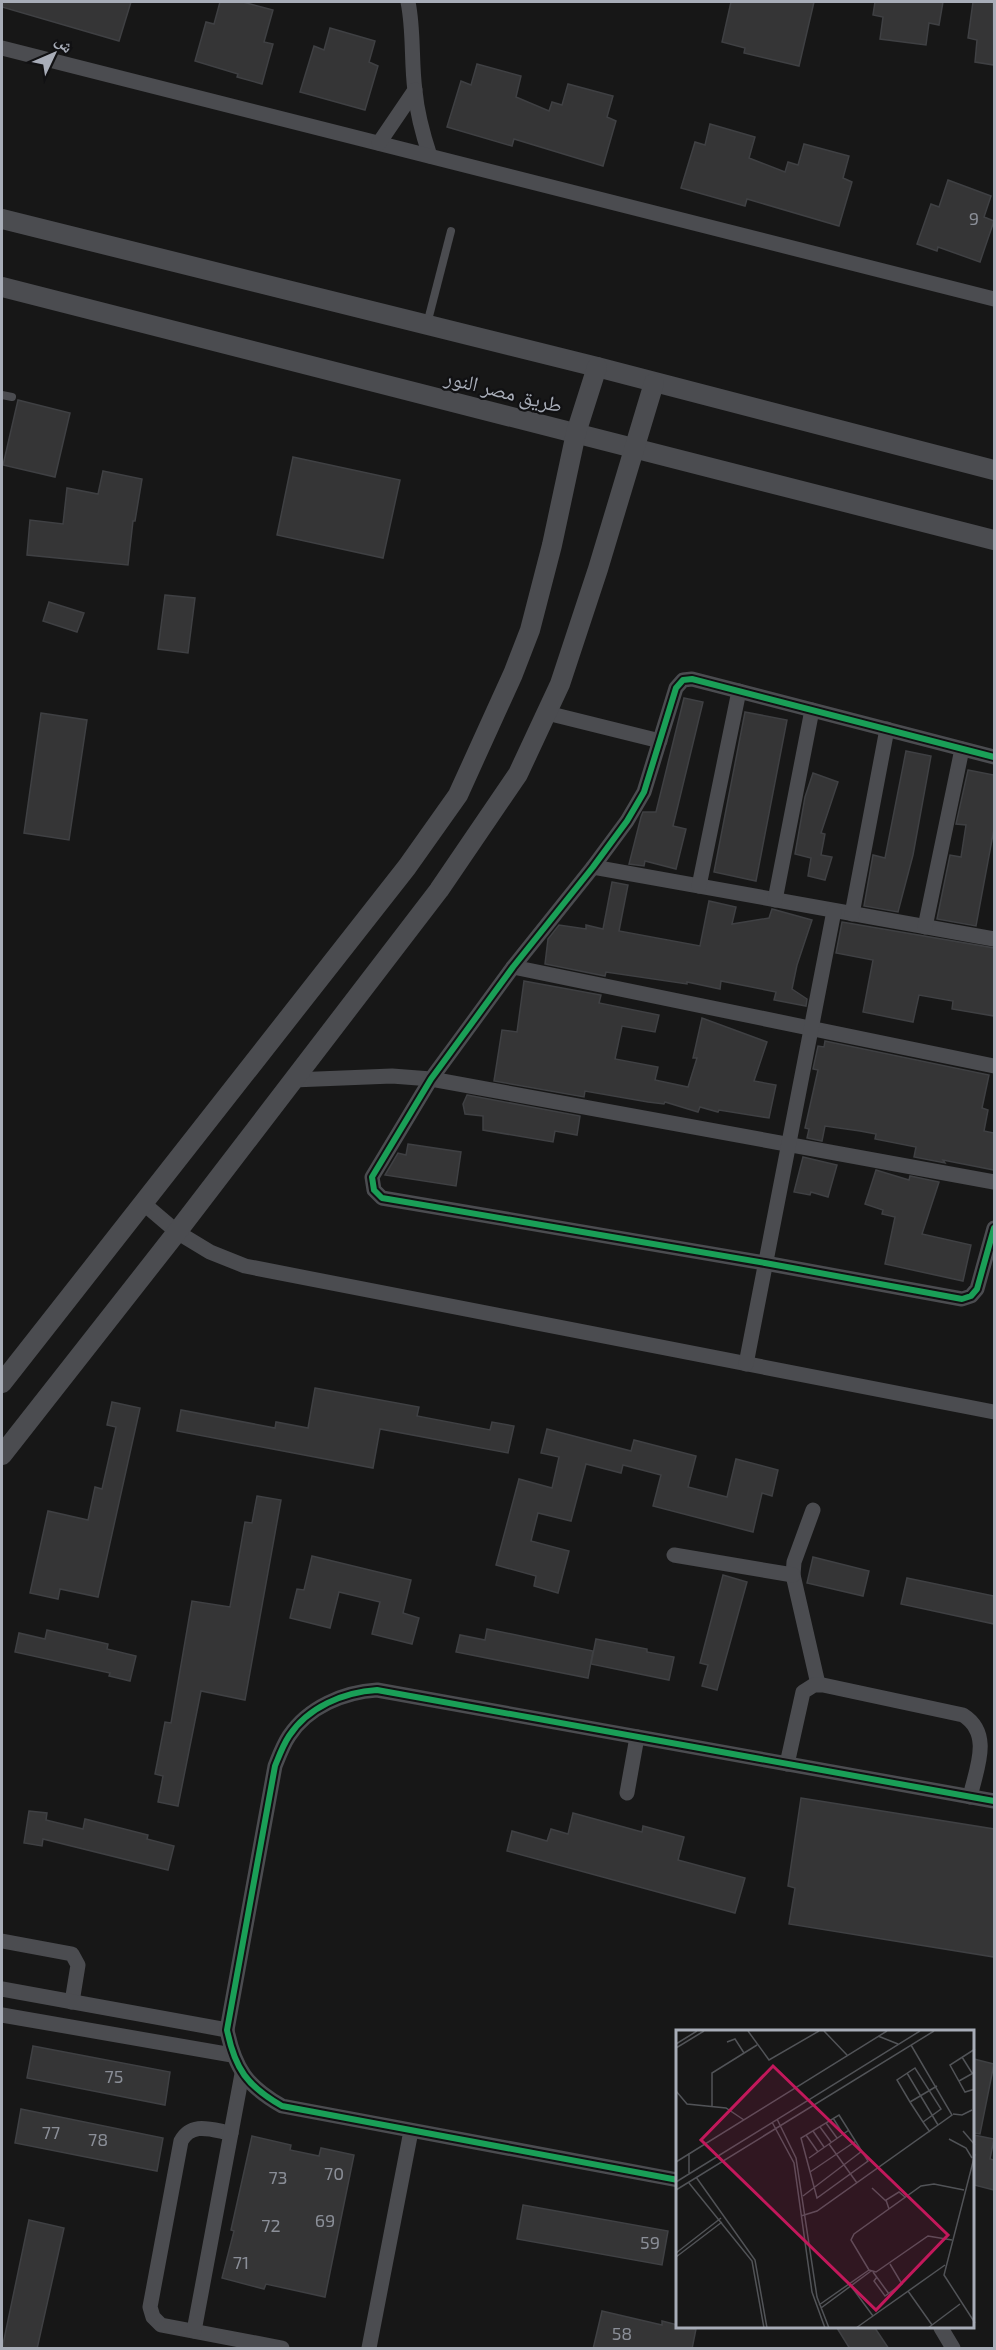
<svg xmlns="http://www.w3.org/2000/svg" width="996" height="2350" viewBox="0 0 996 2350" font-family="'Exo 2','Noto Naskh Arabic',sans-serif">
	<rect width="100%" height="100%" fill="#171717"/>
	<g fill="#353536" stroke="#3f4043" stroke-width="1.5">
		<polygon points="2,2 131,2 119,41 2,7"/>
		<polygon points="220,2 243,2 273,10 264,42 273,44 262,84 237,77 238,74 195,61 206,22 214,24"/>
		<polygon points="731,2 814,2 799,66 744,53 745,48 722,42"/>
		<polygon points="875,2 943,2 939,25 929,23 926,45 880,39 883,17 873,15"/>
		<polygon points="973,2 993,2 994,65 975,62 977,40 968,38"/>
		<polygon points="330,28 375,41 369,62 378,66 365,110 300,92 314,46 324,50"/>
		<polygon points="477,64 521,76 516,97 549,111 552,102 562,105 568,84 613,96 607,117 616,121 603,166 514,139 512,146 447,127 461,81 471,85"/>
		<polygon points="710,124 755,137 749,158 785,172 788,162 798,165 804,144 849,156 843,178 852,182 839,226 747,199 745,206 681,188 695,142 705,145"/>
		<polygon points="948,180 991,196 984,217 994,221 980,262 938,247 937,251 917,244 931,204 939,207"/>
		<polygon points="18,400 70,413 55,477 3,465"/>
		<polygon points="293,457 400,480 383,558 277,535"/>
		<polygon points="103,471 142,479 135,521 133,521 128,565 27,555 30,520 63,524 67,488 98,494"/>
		<polygon points="165,595 195,598 188,653 158,649"/>
		<polygon points="49,602 84,613 77,632 43,621"/>
		<polygon points="684,698 703,702 673,826 686,829 676,869 645,861 644,866 629,864 641,817 643,812 656,812"/>
		<polygon points="745,712 787,720 756,881 714,872"/>
		<polygon points="41,713 87,720 69,840 24,833"/>
		<polygon points="906,751 931,756 913,855 898,912 864,906 873,855 885,858"/>
		<polygon points="968,770 994,775 994,829 976,926 937,919 950,855 961,857 966,825 956,824"/>
		<polygon points="813,773 838,782 821,833 825,834 821,855 832,857 825,880 808,876 811,858 795,854 805,797"/>
		<polygon points="612,882 628,885 619,931 700,946 709,901 736,907 732,924 769,918 772,909 812,920 797,965 792,989 807,999 806,1006 774,1000 776,992 721,981 720,989 687,982 687,984 606,972 605,976 545,964 548,939 559,925 586,929 586,925 603,929"/>
		<polygon points="842,922 994,948 994,1016 952,1009 953,1001 919,995 913,1022 863,1012 873,960 836,953"/>
		<polygon points="524,981 601,995 599,1003 659,1015 655,1032 622,1026 615,1059 658,1067 655,1080 688,1087 697,1058 693,1058 702,1018 767,1042 754,1081 776,1085 769,1118 719,1110 718,1112 700,1107 698,1112 665,1102 664,1104 648,1102 585,1091 584,1097 494,1081 502,1030 517,1032"/>
		<polygon points="825,1041 989,1075 982,1108 988,1110 984,1131 994,1133 994,1170 943,1160 945,1163 914,1157 916,1147 875,1139 876,1134 860,1131 825,1126 822,1141 807,1138 809,1129 805,1128 818,1070 813,1069 818,1046 824,1047"/>
		<polygon points="467,1095 580,1116 577,1135 555,1131 553,1142 483,1130 483,1116 465,1114 463,1104"/>
		<polygon points="408,1144 461,1152 456,1186 385,1175 398,1153 406,1155"/>
		<polygon points="803,1157 837,1165 828,1197 811,1192 810,1195 794,1192"/>
		<polygon points="876,1170 909,1180 910,1176 939,1182 922,1234 971,1245 963,1281 885,1264 895,1217 882,1214 883,1210 865,1204"/>
		<polygon points="315,1388 419,1407 417,1416 490,1430 492,1422 514,1426 508,1453 380,1429 373,1468 177,1431 181,1410 275,1428 276,1422 308,1428"/>
		<polygon points="112,1402 140,1408 98,1597 60,1589 58,1599 30,1593 48,1511 88,1520 95,1487 102,1489 116,1427 107,1425"/>
		<polygon points="547,1429 631,1451 634,1440 696,1456 688,1487 727,1497 736,1459 778,1470 772,1496 762,1493 753,1532 653,1506 661,1475 623,1465 621,1473 586,1464 571,1521 538,1513 531,1541 569,1551 558,1593 534,1586 536,1576 496,1565 519,1479 552,1488 559,1457 541,1453"/>
		<polygon points="257,1496 281,1500 245,1700 201,1691 178,1806 158,1802 163,1776 155,1774 165,1722 171,1723 192,1601 230,1607 245,1522 252,1523"/>
		<polygon points="312,1556 411,1580 403,1613 419,1618 412,1644 372,1634 380,1602 339,1592 330,1628 290,1618 297,1589 304,1590"/>
		<polygon points="813,1557 869,1571 863,1596 807,1583"/>
		<polygon points="723,1575 747,1582 717,1690 702,1686 708,1665 700,1663"/>
		<polygon points="907,1578 994,1596 994,1624 901,1604"/>
		<polygon points="487,1629 593,1651 588,1678 456,1652 460,1635 485,1640"/>
		<polygon points="47,1630 108,1644 107,1649 136,1656 130,1681 109,1676 110,1673 15,1652 19,1633 45,1639"/>
		<polygon points="596,1639 647,1649 647,1652 674,1657 669,1680 591,1664"/>
		<polygon points="801,1798 994,1829 994,1957 789,1924 795,1888 788,1886"/>
		<polygon points="29,1811 47,1813 46,1820 83,1829 85,1819 148,1835 147,1839 174,1846 168,1870 43,1839 42,1846 24,1843"/>
		<polygon points="573,1813 642,1832 643,1826 684,1837 678,1860 745,1878 735,1913 507,1851 512,1831 547,1841 551,1829 568,1834"/>
		<polygon points="33,2046 170,2072 165,2105 27,2078"/>
		<polygon points="974,2059 994,2064 980,2134 974,2133"/>
		<polygon points="21,2109 163,2138 157,2171 15,2143"/>
		<polygon points="974,2135 994,2139 990,2159 994,2160 994,2190 974,2185"/>
		<polygon points="252,2136 291,2145 290,2150 319,2156 321,2148 354,2155 325,2297 266,2284 264,2289 222,2278 234,2231 231,2230"/>
		<polygon points="523,2205 668,2231 662,2265 517,2239"/>
		<polygon points="29,2220 64,2228 37,2349 2,2349"/>
		<polygon points="602,2311 662,2325 662,2321 678,2325 678,2328 696,2329 692,2349 593,2349"/>
		<polygon points="837,2328 875,2328 889,2349 850,2349"/>
	</g>
	<g fill="none" stroke-linecap="round" stroke-linejoin="round">
		<g stroke="#4b4c50" stroke-width="8">
			<polyline points="427,324 451,231"/>
			<polyline points="2,395 12,397"/>
		</g>
		<g stroke="#4b4c50" stroke-width="15">
			<path d="M408,2C414,31 411,61 415,91C417,113 423,135 430,156"/>
			<polyline points="2,48 994,299"/>
			<polyline points="379,143 415,90"/>
			<polyline points="547,713 660,741"/>
			<polyline points="994,757 692,679 683,680 676,688 644,792 627,821 593,867 513,967 431,1079 372,1177 374,1190 382,1198 765,1263 962,1299 971,1296 977,1289 994,1228"/>
			<polyline points="593,867 994,939"/>
			<polyline points="699,886 739,691"/>
			<polyline points="775,900 812,710"/>
			<polyline points="852,914 887,729"/>
			<polyline points="925,927 962,749"/>
			<polyline points="513,967 994,1066"/>
			<polyline points="293,1080 392,1076 431,1079 994,1182"/>
			<polyline points="143,1203 177,1232 210,1252 245,1266 994,1412"/>
			<polyline points="746,1364 834,911"/>
			<polyline points="813,1510 794,1562 793,1575 818,1684"/>
			<polyline points="674,1555 793,1575"/>
			<path d="M787,1764L803,1692L814,1685H823L963,1715C993,1734 976,1769 970,1797"/>
			<polyline points="627,1793 637,1737"/>
			<polyline points="2,1941 72,1954 78,1965 72,2002"/>
			<polyline points="2,1989 227,2030"/>
			<polyline points="2,2015 232,2055"/>
			<path d="M231,2133C212,2130 192,2121 181,2141L150,2307L153,2317L161,2325L282,2348"/>
			<path d="M678,2180L282,2106C247,2086 235,2069 227,2030L275,1766C279,1756 283,1745 289,1736C308,1707 344,1692 377,1690L994,1801"/>
			<polyline points="941,2328 953,2348"/>
			<polyline points="194,2331 242,2074"/>
			<polyline points="369,2348 411,2131"/>
		</g>
		<g stroke="#4b4c50" stroke-width="20">
			<polyline points="2,219 597,367 994,470"/>
			<polyline points="2,287 994,540"/>
			<polyline points="2,1383 407,867 458,795 513,674 530,630 552,545 576,433 597,367"/>
			<polyline points="2,1455 177,1232 439,890 518,774 560,684 598,569 654,383"/>
		</g>
		<g stroke="#111113" stroke-width="10">
			<g id="cycleway">
				<polyline points="994,757 692,679 683,680 676,688 644,792 627,821 593,867 513,967 431,1079 372,1177 374,1190 382,1198 765,1263 962,1299 971,1296 977,1289 994,1228"/>
				<path d="M678,2180L282,2106C247,2086 235,2069 227,2030L275,1766C279,1756 283,1745 289,1736C308,1707 344,1692 377,1690L994,1801"/>
			</g>
		</g>
		<use href="#cycleway" stroke="#1a9f57" stroke-width="6"/>
	</g>
	<g text-anchor="middle" dominant-baseline="central" stroke-width="4.5" stroke-linejoin="round" paint-order="stroke">
		<g font-size="18" fill="#8b8f98">
			<text x="974" y="218">9</text>
			<text x="114" y="2076">75</text>
			<text x="51" y="2132">77</text>
			<text x="98" y="2139">78</text>
			<text x="334" y="2173">70</text>
			<text x="278" y="2177">73</text>
			<text x="325" y="2220">69</text>
			<text x="271" y="2225">72</text>
			<text x="650" y="2242">59</text>
			<text x="241" y="2262">71</text>
			<text x="622" y="2333">58</text>
		</g>
		<g font-size="21" fill="#a8adb8" stroke="#111113">
			<text transform="translate(504 390) rotate(14)">طريق مصر النور</text>
		</g>
	</g>
	<g transform="translate(676 2030)">
		<rect width="298" height="298" fill="#171717"/>
		<path fill="none" stroke="#515357" stroke-width="1.5" d="M72,1L93,30L143,1M148,1L171,25M202,6L222,14M51,12L59,9L68,23M0,14L21,1M0,18L28,1M299,19L274,35L289,62L299,59M286,27L296,43M231,43L262,95M283,51L299,42M0,61L11,74L50,78L68,90M234,72L261,56M36,77V43L81,15M277,84L286,85L296,80M163,85L192,131L141,168L125,108ZM157,88L167,104M101,89L120,128L141,267L153,298M96,92L118,133L136,262L149,298M247,92L265,79L239,38L221,50L234,72L247,92L254,102M150,93L161,108M144,97L155,112M137,101L148,117M287,101L299,115M130,105L142,122M273,109L290,118L296,128M153,114L181,153M299,124L268,245L299,293M133,128L173,100M0,132L211,1M134,142L180,111M13,143V123M20,147L79,230L91,298M0,152L244,1M13,153L76,231L88,298M196,158L210,171M0,160L258,1M127,166L186,121M213,179L210,170L223,162L229,167M125,186L141,181L276,85L235,15M276,210L252,206L200,242L193,240L175,210L178,204L245,156L258,154L288,160M0,223L45,188M0,227L46,192M197,242L213,264M201,247L198,251L209,266L226,254L214,234M175,256L197,286M232,261L256,295M143,275L193,240M145,278L195,241M180,298L269,235M252,298L284,274"/>
		<path fill="#c2185b" fill-opacity="0.15" stroke="#c2185b" stroke-width="3" d="M97,36L272,205L200,280L25,110Z"/>
		<rect width="298" height="298" fill="none" stroke="#a8adb8" stroke-width="3"/>
	</g>
	<rect width="996" height="2350" fill="none" stroke="#a8adb8" stroke-width="6"/>
	<g transform="translate(54 54) rotate(46)" stroke="#111113" stroke-width="4.5" paint-order="stroke">
	<path d="M0-4.5L10 22L0 15L-10 22Z" fill="#a8adb8"/>
	<text y="-9" font-size="16" font-weight="bold" text-anchor="middle" fill="#a8adb8">ش</text>
	</g>
</svg>
